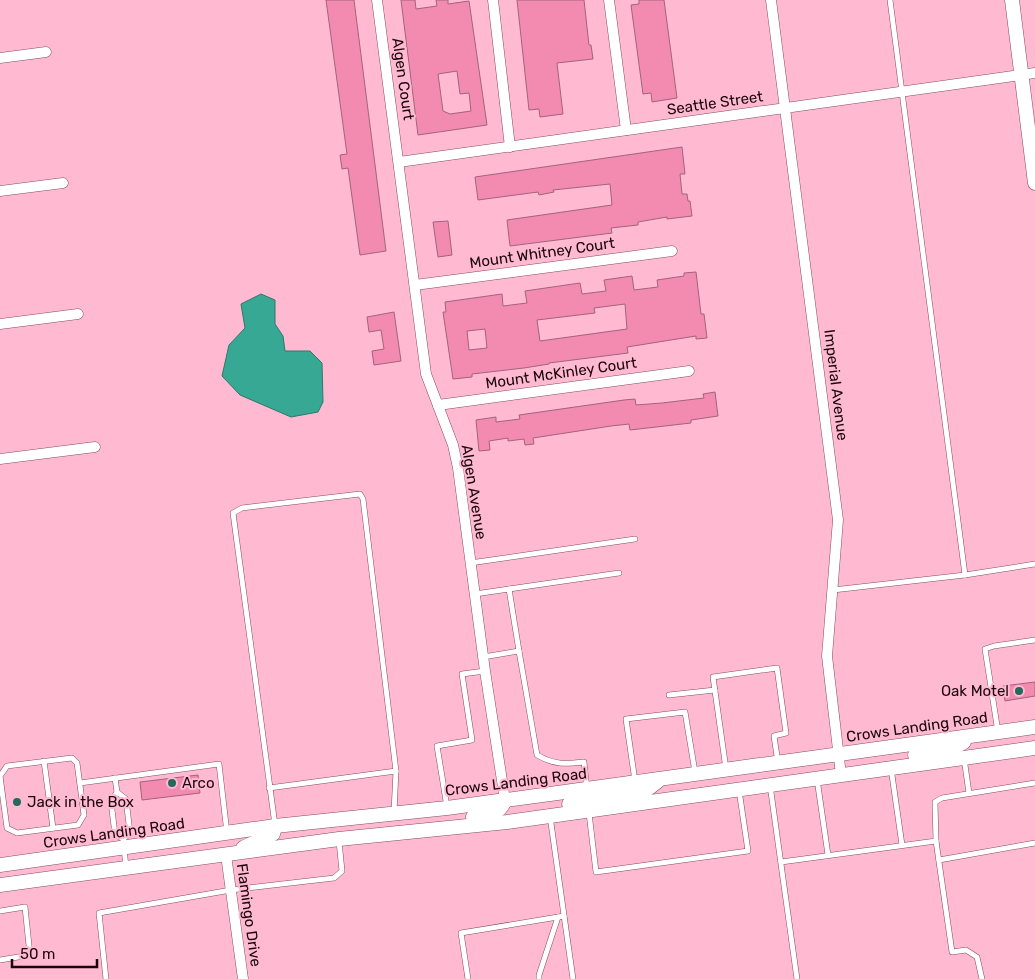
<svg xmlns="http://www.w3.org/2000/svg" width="1035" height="979" viewBox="0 0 1035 979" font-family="Rubik,sans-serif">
	<rect width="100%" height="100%" fill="#ffbad1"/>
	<polygon fill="#37a893" stroke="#2e776b" points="261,294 275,300 275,324 283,336 285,351 310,351 322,363 323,402 318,412 291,417 240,395 222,376 229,345 245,328 241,304"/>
	<g fill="#f38bb0" stroke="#a2647a" fill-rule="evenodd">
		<polygon points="326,0 354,0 386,251 360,255 348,168 342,169 340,155 347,154"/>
		<path d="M401,0H415L416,9L437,6L436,0H448V4L469,1L487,125L418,135ZM457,71L460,94L469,93L471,111L450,114L443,111L438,74Z"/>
		<polygon points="517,0 584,0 589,45 591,45 593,59 557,63 563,114 540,117 539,109 529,110"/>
		<polygon points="639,0 664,0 677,98 652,102 651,93 643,94 631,5 639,4"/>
		<polygon points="682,147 685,174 680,174 682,194 687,194 688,201 690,201 692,216 667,219 667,217 638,222 638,225 611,228 612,233 510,246 507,220 612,205 610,184 553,190 554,192 539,195 538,192 478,200 475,177"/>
		<polygon points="448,221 452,255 438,257 433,222"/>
		<path d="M696,272L701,314H704L707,338L696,339V336L627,347L628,353L549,363V364L524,368L472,374V377L453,379L443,312H446L445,302L502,294L503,306L527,303L525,291L580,283L582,294L606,291L604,280L632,276L634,290L658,287L657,280L684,276V273ZM625,304L627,329L540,341L537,320L595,313L594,308ZM485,329L487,348L469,350L467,331Z"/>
		<polygon points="394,312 401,361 374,365 372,351 384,349 381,330 369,332 367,317"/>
		<polygon points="715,392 718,416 691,420 691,423 630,430 629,424 611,426 533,438 534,444 525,445 524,439 508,441 508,438 489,441 490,450 479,451 476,420 496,417 496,422 520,419 519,415 624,400 635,399 636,405 662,403 704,398 703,394"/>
		<polygon points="1035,682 1035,696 1005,701 1003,686"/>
		<polygon points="198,775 200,793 142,800 140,782"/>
	</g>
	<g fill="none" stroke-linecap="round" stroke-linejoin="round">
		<g stroke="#864b60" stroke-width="6">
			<g id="lane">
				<polyline points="890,0 965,575 1035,564"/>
				<polyline points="470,563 635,539"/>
				<polyline points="509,589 619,573"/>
				<polyline points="833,590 965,575"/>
				<polyline points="475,594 509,589 519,651"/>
				<path d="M483,657L519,651L537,755C554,765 565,764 584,762L587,789"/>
				<polyline points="669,695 715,690"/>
				<polyline points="998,732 985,649 994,646 1035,640"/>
				<polyline points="964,758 969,793"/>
				<polyline points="44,761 53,828"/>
				<polyline points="891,768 902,845"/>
				<polyline points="726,769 713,677 777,668 786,733 774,736 778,763"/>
				<polyline points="0,776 7,766 72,758 77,763 84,815 78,825 17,833 7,828 0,776"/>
				<polyline points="115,778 117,792 126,799 130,833 123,839"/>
				<polyline points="817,779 828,855"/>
				<polyline points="635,781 626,719 685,712 695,772"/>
				<polyline points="80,783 219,764 227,833"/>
				<polyline points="770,785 797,979"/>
				<polyline points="269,788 396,771"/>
				<polyline points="117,792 111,802 115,834 123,839 126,867"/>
				<polyline points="447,807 437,746 472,740 462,674 485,671"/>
				<polyline points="589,813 596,872 748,851 739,790"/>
				<polyline points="550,816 573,979"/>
				<polyline points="275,825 233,513 242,508 360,494 363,499 396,771 394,812"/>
				<polyline points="939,860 1035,843"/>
				<polyline points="781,862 936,841"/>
				<polyline points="0,911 25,907 30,955 0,960"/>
				<polyline points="106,979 99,913 231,890 334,878 342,871 339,841"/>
				<polyline points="468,979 461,933 564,916"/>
				<polyline points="539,979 539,975 558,917"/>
				<polyline points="982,979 977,957 966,950 952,952 936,841 935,802 942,798 1035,783"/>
			</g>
		</g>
		<g stroke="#864b60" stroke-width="11">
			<g id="street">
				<polyline points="377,0 426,374 453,445 458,468 485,671 505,800"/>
				<polyline points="493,0 510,147"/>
				<polyline points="609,0 626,130"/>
				<polyline points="771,0 838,520 827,656 841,775"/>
				<polyline points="0,58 46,52"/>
				<polyline points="399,162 1035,73"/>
				<polyline points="0,191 63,183"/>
				<polyline points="415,285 672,251"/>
				<polyline points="0,324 78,314"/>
				<polyline points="438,405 689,371"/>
				<polyline points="0,459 95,447"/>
				<polyline points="226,855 243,979"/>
			</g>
		</g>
		<g stroke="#864b60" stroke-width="15">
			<g id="secondary">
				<polyline points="1012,0 1035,183"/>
				<polyline points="915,755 953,748 964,742"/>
				<polyline points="569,804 644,792 658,781"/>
				<path d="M473,817C487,815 500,815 505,800"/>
				<path d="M243,848C253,842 264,840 273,834L275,826"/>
				<polyline points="0,865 275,826 447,808 550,794 1035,727"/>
				<polyline points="0,885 339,839 507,822 1035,748"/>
			</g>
		</g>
		<use href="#lane" stroke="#fff" stroke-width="5"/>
		<use href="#street" stroke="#fff" stroke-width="10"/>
		<use href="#secondary" stroke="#fff" stroke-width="14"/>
	</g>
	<g fill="#24695b" stroke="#ffbad1" stroke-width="2">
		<circle cx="1019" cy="691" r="5"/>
		<circle cx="172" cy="783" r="5"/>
		<circle cx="17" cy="802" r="5"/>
	</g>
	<g text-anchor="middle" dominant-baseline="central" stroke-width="4" stroke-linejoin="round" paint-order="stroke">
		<g font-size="15" fill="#1a050d" stroke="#ffbad1">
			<text transform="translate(403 79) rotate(82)">Algen Court</text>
			<text transform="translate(715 103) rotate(-8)">Seattle Street</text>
			<text transform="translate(542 253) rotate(-8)">Mount Whitney Court</text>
			<text transform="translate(561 373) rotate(-8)">Mount McKinley Court</text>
			<text transform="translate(836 385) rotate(83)">Imperial Avenue</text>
			<text transform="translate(474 492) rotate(81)">Algen Avenue</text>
			<text transform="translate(917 727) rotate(-8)">Crows Landing Road</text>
			<text transform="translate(516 782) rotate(-7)">Crows Landing Road</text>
			<text transform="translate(114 833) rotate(-8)">Crows Landing Road</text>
			<text transform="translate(249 915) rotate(82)">Flamingo Drive</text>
		</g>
		<g font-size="15" fill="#1a050d" stroke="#ffbad1" text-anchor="start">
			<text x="1009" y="691" text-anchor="end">Oak Motel</text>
			<text x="182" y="783">Arco</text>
			<text x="27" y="802">Jack in the Box</text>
		</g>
	</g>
	<path d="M12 959v8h85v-8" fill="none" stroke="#1a050d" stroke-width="2.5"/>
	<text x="20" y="959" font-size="15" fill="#1a050d" stroke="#ffbad1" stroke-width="4" paint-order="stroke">50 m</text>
</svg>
